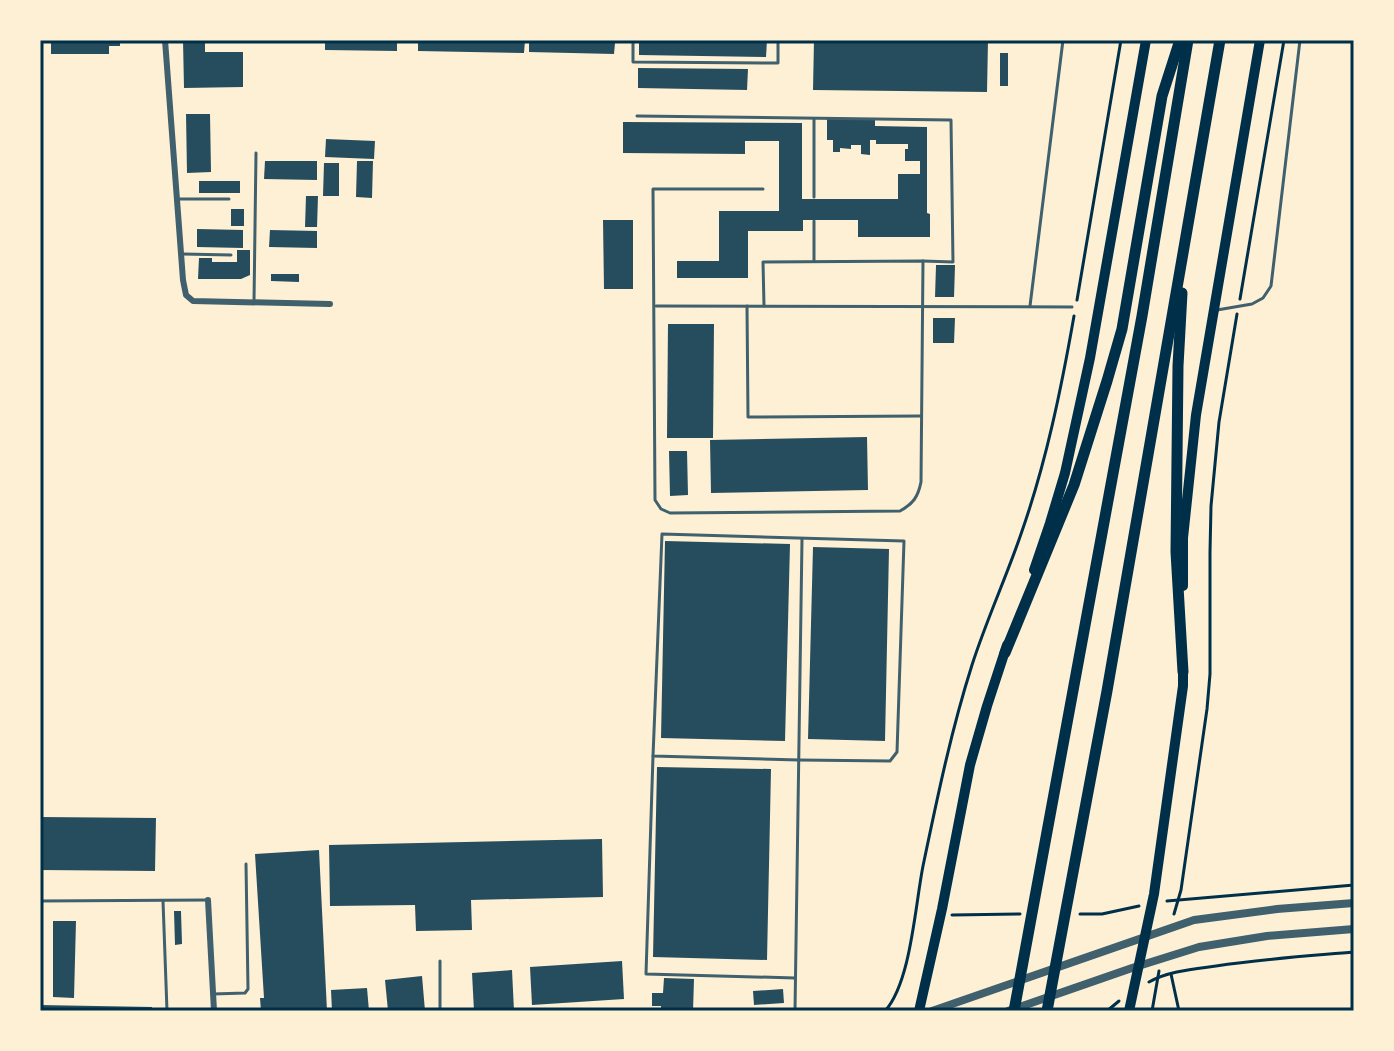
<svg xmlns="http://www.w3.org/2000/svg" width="1394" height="1051" viewBox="0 0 1394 1051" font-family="'Nunito Sans',sans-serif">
	<rect width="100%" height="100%" fill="#fdf0d5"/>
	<g fill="#264d5e">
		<polygon points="51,40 120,40 120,46 109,46 109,54 51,54"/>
		<polygon points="183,40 205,40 205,52 243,52 243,87 184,88"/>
		<polygon points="325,40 397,40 397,51 325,50"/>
		<polygon points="418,40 525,40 524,53 418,51"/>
		<polygon points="639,40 767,40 766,57 639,55"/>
		<polygon points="814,40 988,40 987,92 813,90"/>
		<polygon points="529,41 615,43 614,54 529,52"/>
		<rect x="1000" y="53" width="8" height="33"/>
		<polygon points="638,68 748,69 747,90 638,88"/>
		<polygon points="186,114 210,114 211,172 187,173"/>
		<polygon points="827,119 875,120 875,126 927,127 927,213 930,214 930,237 858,237 858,220 803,220 803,231 748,231 748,278 677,278 677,261 719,261 719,211 779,211 779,141 745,141 745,154 623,153 623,122 802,123 802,199 898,199 898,174 920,174 920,161 905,161 905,149 908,149 908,144 876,144 876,140 870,140 870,155 861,154 861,145 851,145 851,149 840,148 840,152 833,152 833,140 827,140"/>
		<polygon points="326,139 375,141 374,159 325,157"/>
		<polygon points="265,161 317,161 317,180 264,179"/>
		<polygon points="357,161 373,161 372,198 356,197"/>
		<polygon points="324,163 339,163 339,196 323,196"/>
		<rect x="199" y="181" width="41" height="12"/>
		<polygon points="306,196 318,196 317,227 305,227"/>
		<rect x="231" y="209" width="13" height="17"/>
		<polygon points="603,220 633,220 633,289 604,289"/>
		<polygon points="197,229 243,230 243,248 197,247"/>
		<polygon points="270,230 317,231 317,248 269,247"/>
		<polygon points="237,250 250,250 250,275 241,279 198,279 199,258 212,258 212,262 237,262"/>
		<polygon points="936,265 955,265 954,297 935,297"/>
		<polygon points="271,274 299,274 299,282 271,281"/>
		<polygon points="933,318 955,318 954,343 933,343"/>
		<polygon points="668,324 714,324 713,438 667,438"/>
		<polygon points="867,437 868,490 711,493 710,440"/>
		<polygon points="669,451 687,451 688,495 670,496"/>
		<polygon points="665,541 790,544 785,741 661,738"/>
		<polygon points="813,547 889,549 885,741 808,739"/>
		<polygon points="657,767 771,769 767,960 653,957"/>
		<polygon points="40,817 156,818 155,871 40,870"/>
		<polygon points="602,839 603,897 471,900 472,930 416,931 415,905 330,906 329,845"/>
		<polygon points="319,850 327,1011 261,1011 260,998 264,998 255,854"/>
		<polygon points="174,911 181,911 182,944 175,945"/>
		<polygon points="53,921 76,921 74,998 53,997"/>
		<polygon points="622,961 624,999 532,1005 530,967"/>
		<polygon points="512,970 514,1011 474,1011 472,973"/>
		<polygon points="422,976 425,1011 388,1011 385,980"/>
		<polygon points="664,978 694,979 693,1011 661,1011 661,1006 652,1006 652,993 663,993"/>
		<polygon points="367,988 369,1011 332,1011 331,990"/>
		<polygon points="783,989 784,1003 754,1005 753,991"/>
		<polygon points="40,1005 152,1007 152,1011 40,1011"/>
	</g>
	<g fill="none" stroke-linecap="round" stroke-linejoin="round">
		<g stroke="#003049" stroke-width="3">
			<polyline points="1240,299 1284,40"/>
			<polyline points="1077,300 1121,40"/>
			<polyline points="1167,901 1354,885"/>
			<polyline points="1080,914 1102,914 1139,906"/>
			<polyline points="1174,914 1181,890 1207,709 1210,674 1210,552 1211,506 1219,422 1237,314"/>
			<polyline points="952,915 1020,914"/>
			<polyline points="1171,974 1179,1011"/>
			<path d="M1149,982C1168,971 1194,969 1216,966C1262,959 1308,956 1354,952"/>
			<path d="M885,1011C911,982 915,906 923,866C937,799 951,731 972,665C986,621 1006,578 1021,534C1046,463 1061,390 1074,316"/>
			<polyline points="1107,1011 1119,1001"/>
			<polyline points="1152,1011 1159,971"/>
			<polyline points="1350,1011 1354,1009"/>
		</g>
		<g stroke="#3f606c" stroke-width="3">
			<polyline points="633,40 633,62 778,63 778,40"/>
			<polyline points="637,116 951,120 953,262 923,261"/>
			<path d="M763,189H653L655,500L661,509L670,513L900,511C913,504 918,497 921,482L923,261L763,262L764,306"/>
			<polyline points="814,197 814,119"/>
			<polyline points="177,199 229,199"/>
			<polyline points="183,254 231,255"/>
			<polyline points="814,261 814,221"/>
			<polyline points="254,302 256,153"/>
			<polyline points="656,306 1072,307"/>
			<polyline points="747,306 748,417 921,416"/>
			<polyline points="1030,306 1063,40"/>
			<polyline points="1217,310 1252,304 1263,298 1271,286 1300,40"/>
			<polygon points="662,534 904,541 897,752 890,761 799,760 653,756"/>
			<polyline points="653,756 646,974 795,978"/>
			<polyline points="40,901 208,900"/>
			<polyline points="163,901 167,1011"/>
			<polyline points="440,961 440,1011"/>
			<polyline points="213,994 245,993 248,989 246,864"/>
			<polyline points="795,1011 802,539"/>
		</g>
		<g stroke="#3f606c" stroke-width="6">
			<polyline points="165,40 183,280 186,295 193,301 330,304"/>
			<polyline points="208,900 214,1011"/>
		</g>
		<g stroke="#3f606c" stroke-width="8">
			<polyline points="932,1011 1194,920 1277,909 1354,903"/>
			<polyline points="1008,1011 1132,968 1199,947 1267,936 1354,929"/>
		</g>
		<g stroke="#003049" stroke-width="10">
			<polyline points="1034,570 1050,523 1065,473 1090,358 1146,40"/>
			<polyline points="1183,586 1183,538 1196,415 1260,40"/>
			<polyline points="919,1011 942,909 970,765 987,706 1007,645"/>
			<polyline points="1129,1011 1154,894 1183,686 1183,666"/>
		</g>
		<g stroke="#003049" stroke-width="11">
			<polyline points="1182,293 1178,366 1176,552 1183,672"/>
			<polyline points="1005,653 1074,485 1107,381 1122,329 1162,96 1180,40"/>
			<polyline points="1014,1011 1142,316 1188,40"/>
			<polyline points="1047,1011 1107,691 1220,40"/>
		</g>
	</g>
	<rect width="1394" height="1051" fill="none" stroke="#fdf0d5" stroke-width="84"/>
	<rect x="42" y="42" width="1310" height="967" fill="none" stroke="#003049" stroke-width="3"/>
</svg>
